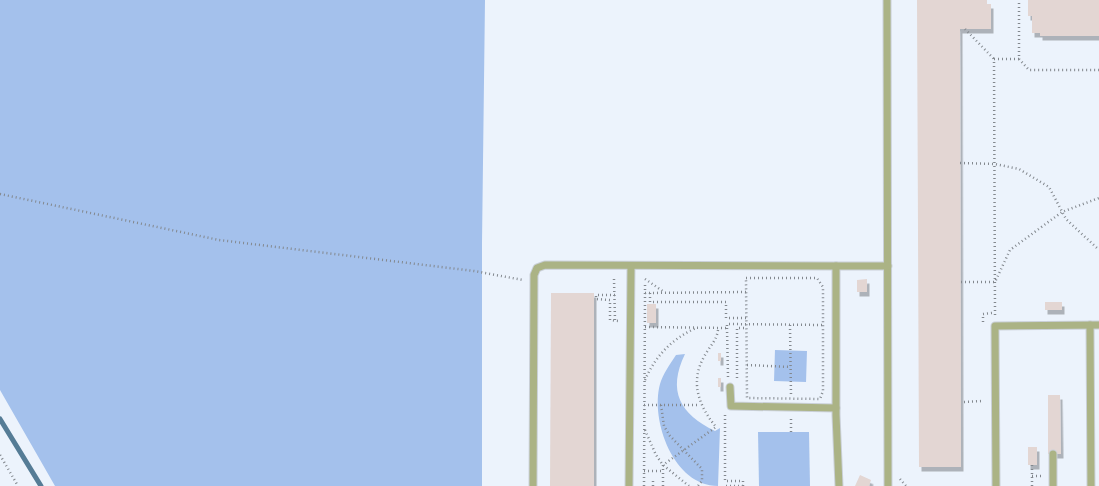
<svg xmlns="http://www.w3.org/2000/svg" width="1099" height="486" viewBox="0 0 1099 486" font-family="Rubik,sans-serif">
	<defs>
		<filter id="shadow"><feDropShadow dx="2.5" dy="4.5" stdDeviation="0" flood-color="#0004"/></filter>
	</defs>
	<rect width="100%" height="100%" fill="#ecf3fc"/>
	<g fill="#a4c1ec">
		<polygon points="0,0 485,0 482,243 482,486 55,486 0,390"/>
		<polygon points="775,350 807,351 806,382 774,381"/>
		<path d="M685,354C667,391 680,414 715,431L720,428L718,486C674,486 650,421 660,384C663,374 670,364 676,355Z"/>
		<polygon points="758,432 809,432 810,486 759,486"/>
	</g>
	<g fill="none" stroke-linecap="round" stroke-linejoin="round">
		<polyline stroke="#557c96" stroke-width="5" points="0,419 41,486"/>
	</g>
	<g fill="#e3d6d3" filter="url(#shadow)">
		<polygon points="917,0 987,0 987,4 991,4 991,29 960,29 961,467 919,467"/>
		<polygon points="1028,0 1099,0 1099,36 1040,36 1040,33 1032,33 1032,16 1028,16"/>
		<polygon points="867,279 867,292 857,292 857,280"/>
		<polygon points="551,293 594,293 594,486 550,486"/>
		<rect x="1045" y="302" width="17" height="8"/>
		<rect x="647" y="304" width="9" height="19"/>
		<rect x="718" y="353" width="3" height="8"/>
		<rect x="718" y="378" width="3" height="9"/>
		<polygon points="1048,395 1060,395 1061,454 1048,454"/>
		<rect x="1028" y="447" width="9" height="18"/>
		<polygon points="860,475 871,480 869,486 855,486"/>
	</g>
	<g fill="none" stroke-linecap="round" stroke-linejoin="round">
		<g stroke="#cad0d8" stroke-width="9">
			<g id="service">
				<polyline points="887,0 888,486"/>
				<polyline points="836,266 888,266"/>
				<polyline points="1090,325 1091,486"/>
				<polyline points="730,387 731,406 836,408"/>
				<polyline points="1053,454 1053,486"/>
				<polyline points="533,486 534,275 537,268 545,265 836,266 836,415 839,486"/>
				<polyline points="629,486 631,266"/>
				<polyline points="996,486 995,326 1099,325"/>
			</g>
		</g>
		<g stroke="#83888e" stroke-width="2.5" stroke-dasharray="1 3" stroke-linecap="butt">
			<polyline points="965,29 994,59"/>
			<polyline points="1019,59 1029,70 1099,70"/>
			<polyline points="960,163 995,164 1019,169 1049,187 1066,219 1099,250"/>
			<polyline points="0,194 219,240 474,271 523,280"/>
			<polygon points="746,278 817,278 823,287 823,391 820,399 747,398"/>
			<polyline points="614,279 615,320"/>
			<polyline points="645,279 664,292"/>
			<polyline points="961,282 995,282 1010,250 1062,212 1099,198"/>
			<polyline points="645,285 645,293 746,292"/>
			<polyline points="650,293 650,302 726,302 726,318 746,318"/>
			<polyline points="615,295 596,295 596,299 610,300 610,320 618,321"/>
			<polyline points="995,315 994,59 1019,59 1019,0"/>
			<polyline points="983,322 983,314 992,313"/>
			<polyline points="790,325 791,396"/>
			<polyline points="645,327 727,328 727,324 823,325"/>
			<polyline points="727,328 728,377"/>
			<polyline points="747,365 791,367"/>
			<polyline points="737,378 737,328 746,328"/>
			<path d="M645,380C656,355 672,339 696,328"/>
			<polyline points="964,402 983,401"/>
			<polyline points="644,405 700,405"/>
			<polyline points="661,405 664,426 670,436 702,469 702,481 698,486"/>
			<polyline points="725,415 725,481 743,481 743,486"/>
			<polyline points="791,419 791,432"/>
			<polyline points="645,430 656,455 663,465 689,486"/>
			<polyline points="0,455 18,486"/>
			<polyline points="644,471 663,471"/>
			<polyline points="1032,476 1042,476"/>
			<polyline points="900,479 906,486"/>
			<polyline points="644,486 645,293"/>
			<polyline points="653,486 653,479"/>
			<path d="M663,486V465L716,427C699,406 689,382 705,355C710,346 718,339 718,328"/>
			<polyline points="726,486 743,486"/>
			<polyline points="1032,486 1032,465"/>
		</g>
		<use href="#service" stroke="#abb385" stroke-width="7"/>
	</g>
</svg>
